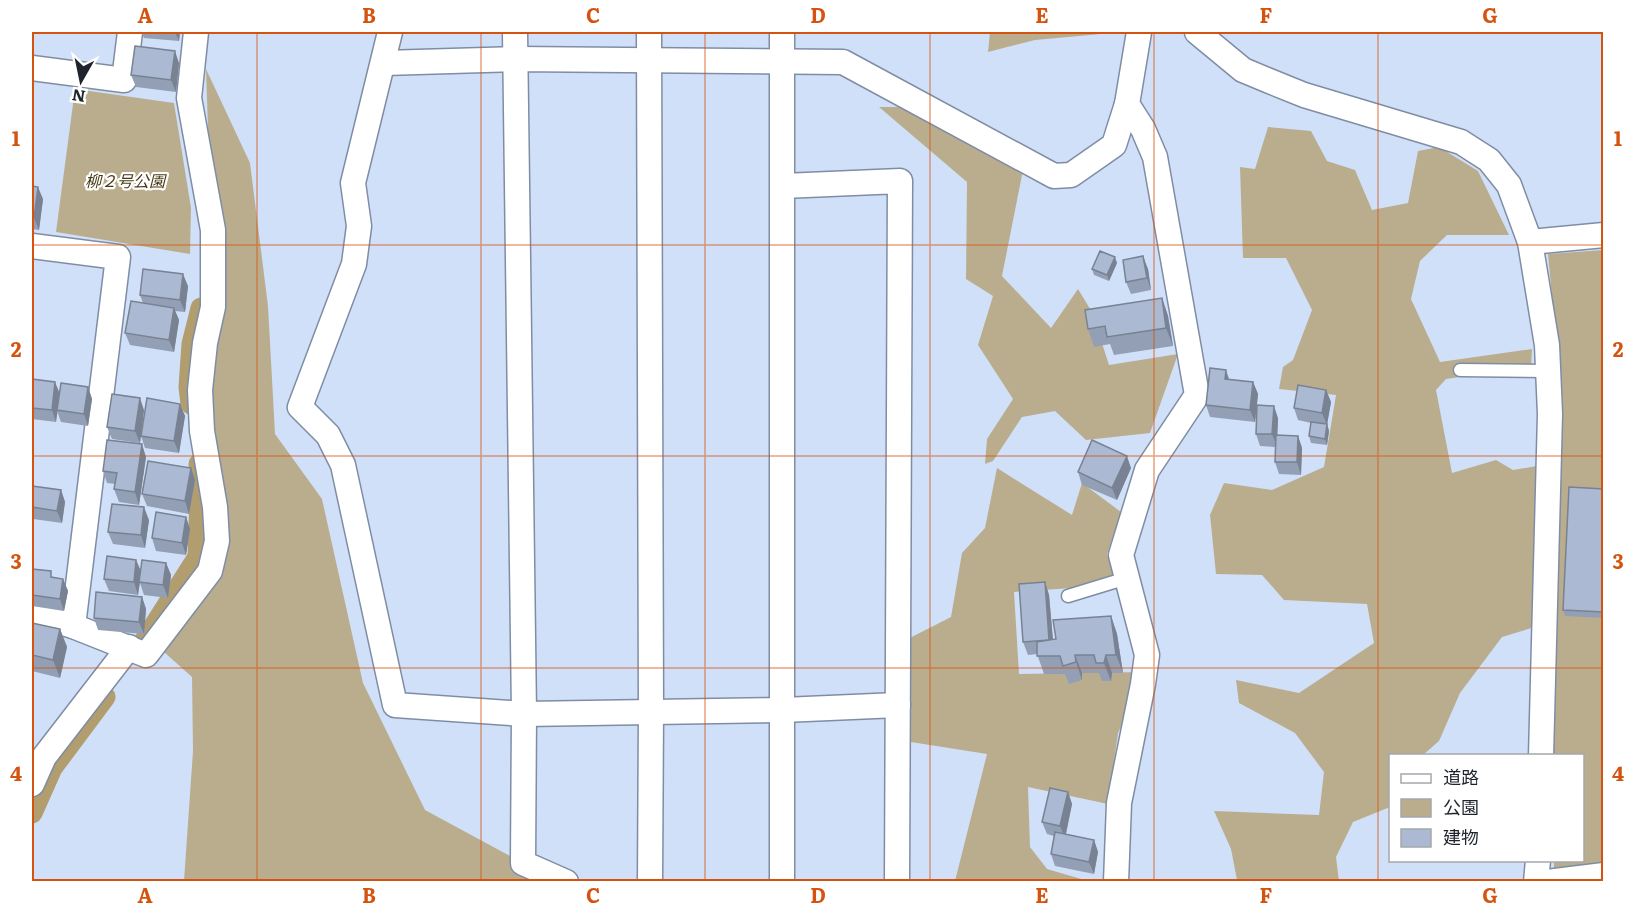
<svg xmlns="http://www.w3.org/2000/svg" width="1635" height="913" viewBox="0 0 1635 913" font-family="Literata,'Noto Sans JP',serif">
	<rect width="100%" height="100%" fill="#d1e0f9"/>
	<g fill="#baad8e">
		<polygon points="990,32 1123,32 1035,40 988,52"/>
		<polygon points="206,69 250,163 268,306 275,434 322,499 363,683 425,810 523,863 553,881 184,881 193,751 192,677 155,644 214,552 201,403 213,275"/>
		<polygon points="75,89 174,103 191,208 190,254 56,232"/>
		<polygon points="879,107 906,107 1023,170 1002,276 1051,328 1078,289 1092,312 1109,365 1178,354 1150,433 1086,440 1055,411 1022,417 993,461 985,464 987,439 1013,399 978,345 993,296 966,279 967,182"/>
		<polygon points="1268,127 1311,131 1327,161 1355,170 1372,210 1408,203 1418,151 1439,147 1478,171 1509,235 1447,235 1420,261 1411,299 1440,362 1532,349 1531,369 1493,372 1446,379 1436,390 1452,473 1496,460 1513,470 1537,466 1545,624 1502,637 1460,693 1439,741 1423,755 1390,756 1390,807 1353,822 1336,857 1339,881 1239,881 1237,880 1231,849 1214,811 1319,815 1324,772 1295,733 1239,703 1236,680 1299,693 1374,643 1367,604 1284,600 1262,575 1216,574 1210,515 1224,483 1272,490 1324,467 1336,395 1279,389 1283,367 1293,360 1312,310 1286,258 1243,258 1240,167 1255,169"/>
		<polygon points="1603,250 1603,862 1554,869 1554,861 1582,860 1582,756 1551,755 1557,350 1548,254"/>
		<polygon points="997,468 1072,515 1082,483 1121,512 1107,554 1117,585 1014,592 1019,674 1145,672 1118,733 1108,804 1028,787 1030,847 1047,869 1088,881 955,881 987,754 898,740 898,644 951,617 962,553 985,528"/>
	</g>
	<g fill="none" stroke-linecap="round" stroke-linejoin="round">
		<g stroke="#b19d6e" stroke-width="21">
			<polyline points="191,404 189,387 192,344 201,308"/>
			<polyline points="142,645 198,557 200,495 199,464"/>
			<polyline points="32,813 52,768 105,697"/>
		</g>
		<g stroke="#7f8da4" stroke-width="15">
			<g id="service">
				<polyline points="1460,370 1548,371"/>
				<polyline points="1068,596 1127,578"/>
			</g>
		</g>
		<g stroke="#7f8da4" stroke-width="27">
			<g id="minor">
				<polyline points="390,32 353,183 359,226 354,264 300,407 328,435 343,465 395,705 524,714 783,710 898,705"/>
				<polyline points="515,32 524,714 523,863 566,882"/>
				<polyline points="649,32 651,712 650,882"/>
				<polyline points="782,32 782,882"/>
				<polyline points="1197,32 1243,70 1267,80 1304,95 1461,142 1489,160 1509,185 1530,242 1547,345 1550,414 1541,756"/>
				<polyline points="384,63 515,59 843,62 1054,176 1071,175 1114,145 1127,104"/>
				<polyline points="32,68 124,80 130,32"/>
				<polyline points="783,186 900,181 897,882"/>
				<polyline points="1530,242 1604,235"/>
				<polyline points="32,246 118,257 73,626"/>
				<polyline points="32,614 73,626 146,655 210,571 217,541 215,507 202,431 200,390 205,343 213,307 213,230 189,98 196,32"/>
				<polyline points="32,784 44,757 129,647"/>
				<polyline points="1116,882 1119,803 1143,684 1147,655 1121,555 1147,470 1197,395 1155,157 1143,129 1127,104 1139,32"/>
				<polyline points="1536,882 1538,860"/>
				<polyline points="1547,882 1604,875"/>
			</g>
		</g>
		<use href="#service" stroke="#fff" stroke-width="12"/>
		<use href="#minor" stroke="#fff" stroke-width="24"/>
	</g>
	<g fill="#939fb5">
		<polygon points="141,32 180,32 179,41 144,38"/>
		<polygon points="179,63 176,92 136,87 131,75"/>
		<polygon points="32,186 43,199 39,230 32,229"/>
		<polygon points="1117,263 1109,281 1094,275 1092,269"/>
		<polygon points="1148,269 1151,290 1131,294 1126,282"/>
		<polygon points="188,286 185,312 175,311 179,320 174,352 130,345 125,333 143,303 140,295"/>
		<polygon points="1162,298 1168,316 1173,346 1114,355 1110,344 1094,347 1088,329"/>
		<polygon points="32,379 59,393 88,387 92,399 88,426 61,422 57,411 56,422 32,419"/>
		<polygon points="1229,380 1253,382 1258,394 1255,422 1210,417 1206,405"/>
		<polygon points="1326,390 1331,402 1327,424 1329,431 1327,445 1311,443 1309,436 1311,423 1298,420 1294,408"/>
		<polygon points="180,404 185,416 179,453 145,448 141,436 140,443 112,439 107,427 144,410 141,432"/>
		<polygon points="1278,418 1277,435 1298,436 1302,448 1301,475 1279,474 1275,462 1275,447 1260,446 1256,434"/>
		<polygon points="146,457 139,505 119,502 114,489 115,484 107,483 103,471"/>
		<polygon points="1131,468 1117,500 1082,485 1078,472"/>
		<polygon points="195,480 189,514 147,506 142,494"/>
		<polygon points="32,486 61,490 65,502 62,523 33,519 32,516"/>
		<polygon points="1604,489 1604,618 1565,616 1563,610"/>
		<polygon points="186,517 190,529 186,555 156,551 152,538"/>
		<polygon points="149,520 145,548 113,544 108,532"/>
		<polygon points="136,560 141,571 166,563 171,575 168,598 144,595 140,583 138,595 109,591 104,579"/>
		<polygon points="32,569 53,577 63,579 68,591 64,611 32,606"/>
		<polygon points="1045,582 1049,595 1053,640 1111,616 1117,634 1123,673 1112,673 1111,681 1102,681 1099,673 1082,673 1082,680 1069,684 1065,674 1044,674 1037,654 1028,655 1023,642"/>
		<polygon points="142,597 146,609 144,634 98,630 94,618"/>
		<polygon points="32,623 60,629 67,647 60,678 32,671"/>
		<polygon points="1068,792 1072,804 1066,834 1094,840 1098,852 1094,874 1055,866 1051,854 1054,836 1047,834 1042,822"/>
	</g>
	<g fill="#788293">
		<polygon points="175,32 180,32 179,41"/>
		<polygon points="175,51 179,63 176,92 171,80"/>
		<polygon points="38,187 43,199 39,230 34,218"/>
		<polygon points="1143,256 1148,269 1151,290 1147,278"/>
		<polygon points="1115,257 1117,263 1109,281 1107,275"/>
		<polygon points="183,274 188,286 185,312 180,300"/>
		<polygon points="1162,298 1168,316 1173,346 1166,328"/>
		<polygon points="174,308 179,320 174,352 169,340"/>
		<polygon points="1226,370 1230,382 1225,379"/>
		<polygon points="55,382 60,394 56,422 52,410"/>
		<polygon points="1253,382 1258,394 1255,422 1250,410"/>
		<polygon points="88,387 92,399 88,426 84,414"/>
		<polygon points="1326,390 1331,402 1327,425 1322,413"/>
		<polygon points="140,398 144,410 140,443 135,431"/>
		<polygon points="180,404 185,416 179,453 174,441"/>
		<polygon points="1274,406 1278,418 1277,447 1272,434"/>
		<polygon points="1327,424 1329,431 1327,445 1325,439"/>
		<polygon points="1298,436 1302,448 1301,475 1297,462"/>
		<polygon points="142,444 146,457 139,505 135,492"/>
		<polygon points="1127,456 1131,468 1117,500 1112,488"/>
		<polygon points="191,468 195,480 189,514 185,501"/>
		<polygon points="61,490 65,502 62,523 57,511"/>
		<polygon points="144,507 149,520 145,548 141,535"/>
		<polygon points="186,517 190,529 186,555 182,543"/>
		<polygon points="136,560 141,572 138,595 134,582"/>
		<polygon points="166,563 171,575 168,598 163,585"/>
		<polygon points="63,579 68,591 64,611 60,599"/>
		<polygon points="1045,582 1049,595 1054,652 1049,640"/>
		<polygon points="142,597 146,609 144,634 139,622"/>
		<polygon points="1111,616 1117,634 1123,673 1116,655"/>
		<polygon points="60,629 67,647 60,678 53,660"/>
		<polygon points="1075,655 1082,673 1082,680 1076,662"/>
		<polygon points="1106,655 1112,673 1111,681 1104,663"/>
		<polygon points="1068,792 1072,804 1065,838 1060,826"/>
		<polygon points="1094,840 1098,852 1094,874 1089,862"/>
	</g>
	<g fill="#abb9d2" stroke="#788293" stroke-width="1.5">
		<polygon points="135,46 175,51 171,80 131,75"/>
		<polygon points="32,186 38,187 34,218 32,218"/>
		<polygon points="1100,251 1115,257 1107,275 1092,269"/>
		<polygon points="1143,256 1147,278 1126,282 1123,260"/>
		<polygon points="143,269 183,274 180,300 140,295"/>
		<polygon points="1162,298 1166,328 1107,337 1105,326 1088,329 1085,310"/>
		<polygon points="131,301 174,308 169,340 125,333"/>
		<polygon points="1210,368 1226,370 1225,379 1253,382 1250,410 1206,405"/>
		<polygon points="32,379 55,382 52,410 32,408"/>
		<polygon points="61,383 88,387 84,414 57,410"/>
		<polygon points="1298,385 1326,390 1322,413 1294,408"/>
		<polygon points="112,394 140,398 135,431 107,427"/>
		<polygon points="147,398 180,404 174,441 141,436"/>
		<polygon points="1257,405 1274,406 1272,434 1256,434"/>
		<polygon points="1311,422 1327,424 1325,439 1309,436"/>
		<polygon points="1276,435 1298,436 1297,462 1275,462"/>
		<polygon points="107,440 142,444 135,492 114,489 117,473 103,471"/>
		<polygon points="1092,440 1127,456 1112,488 1078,472"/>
		<polygon points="148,461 191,468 185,501 142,494"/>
		<polygon points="32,486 61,490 57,511 32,507"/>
		<polygon points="1569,487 1604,489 1604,612 1563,610"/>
		<polygon points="112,504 144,507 141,535 108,532"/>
		<polygon points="156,512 186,517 182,543 152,538"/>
		<polygon points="107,556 136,560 134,582 104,579"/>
		<polygon points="142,560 166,563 163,585 139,582"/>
		<polygon points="32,569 51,571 51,577 63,579 60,599 32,595"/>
		<polygon points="1045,582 1049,640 1023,642 1019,584"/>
		<polygon points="96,592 142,597 139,622 94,618"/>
		<polygon points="1111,616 1116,655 1106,655 1104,663 1096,663 1094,655 1075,655 1076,662 1063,666 1060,656 1037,656 1037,642 1056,639 1053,620"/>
		<polygon points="32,623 60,629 53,660 32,655"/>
		<polygon points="1050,788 1068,792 1060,826 1042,822"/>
		<polygon points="1055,832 1094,840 1089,862 1051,854"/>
	</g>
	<path fill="none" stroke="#d4540f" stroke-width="1.5" stroke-opacity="0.55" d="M257,32V882M481,32V882M705,32V882M930,32V882M1154,32V882M1378,32V882M32,245H1604M32,456H1604M32,668H1604"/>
	<g text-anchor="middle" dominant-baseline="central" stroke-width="4.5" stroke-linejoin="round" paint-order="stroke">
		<g font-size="16" font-style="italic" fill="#493a14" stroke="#fff">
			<text x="125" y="180">柳２号公園</text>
		</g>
	</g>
	<rect width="1635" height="913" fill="none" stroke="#ffffff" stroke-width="66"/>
	<rect x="1389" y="754" width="195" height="108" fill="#ffffff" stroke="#a5a7ab" stroke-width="1.5"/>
	<rect x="1401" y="774" width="30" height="9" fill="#ffffff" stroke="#a5a7ab" stroke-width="1.5"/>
	<text x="1443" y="784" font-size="18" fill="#1e232c">道路</text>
	<rect x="1401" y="799" width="30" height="18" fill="#baad8e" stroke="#a5a7ab" stroke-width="1.5"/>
	<text x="1443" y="814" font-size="18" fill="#1e232c">公園</text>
	<rect x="1401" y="829" width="30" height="18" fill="#abb9d2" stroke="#a5a7ab" stroke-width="1.5"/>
	<text x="1443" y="844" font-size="18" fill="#1e232c">建物</text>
	<g transform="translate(81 81) rotate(189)" stroke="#ffffff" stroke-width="4.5" paint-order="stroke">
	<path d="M0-4.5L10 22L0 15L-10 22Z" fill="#1e232c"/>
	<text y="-9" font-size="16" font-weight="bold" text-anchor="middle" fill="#1e232c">N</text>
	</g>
	<rect x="33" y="33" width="1569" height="847" fill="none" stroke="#d4540f" stroke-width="2"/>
	<g font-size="20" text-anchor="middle" font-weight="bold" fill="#d4540f">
		<text x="145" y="23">A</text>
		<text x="369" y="23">B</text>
		<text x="593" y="23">C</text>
		<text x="818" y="23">D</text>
		<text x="1042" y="23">E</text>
		<text x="1266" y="23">F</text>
		<text x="1490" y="23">G</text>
		<text x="16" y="146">1</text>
		<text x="1618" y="146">1</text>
		<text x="16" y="357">2</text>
		<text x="1618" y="357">2</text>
		<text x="16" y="569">3</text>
		<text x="1618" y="569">3</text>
		<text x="16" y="781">4</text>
		<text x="1618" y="781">4</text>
		<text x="145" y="903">A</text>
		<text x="369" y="903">B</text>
		<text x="593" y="903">C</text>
		<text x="818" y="903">D</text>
		<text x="1042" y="903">E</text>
		<text x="1266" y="903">F</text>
		<text x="1490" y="903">G</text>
	</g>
</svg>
